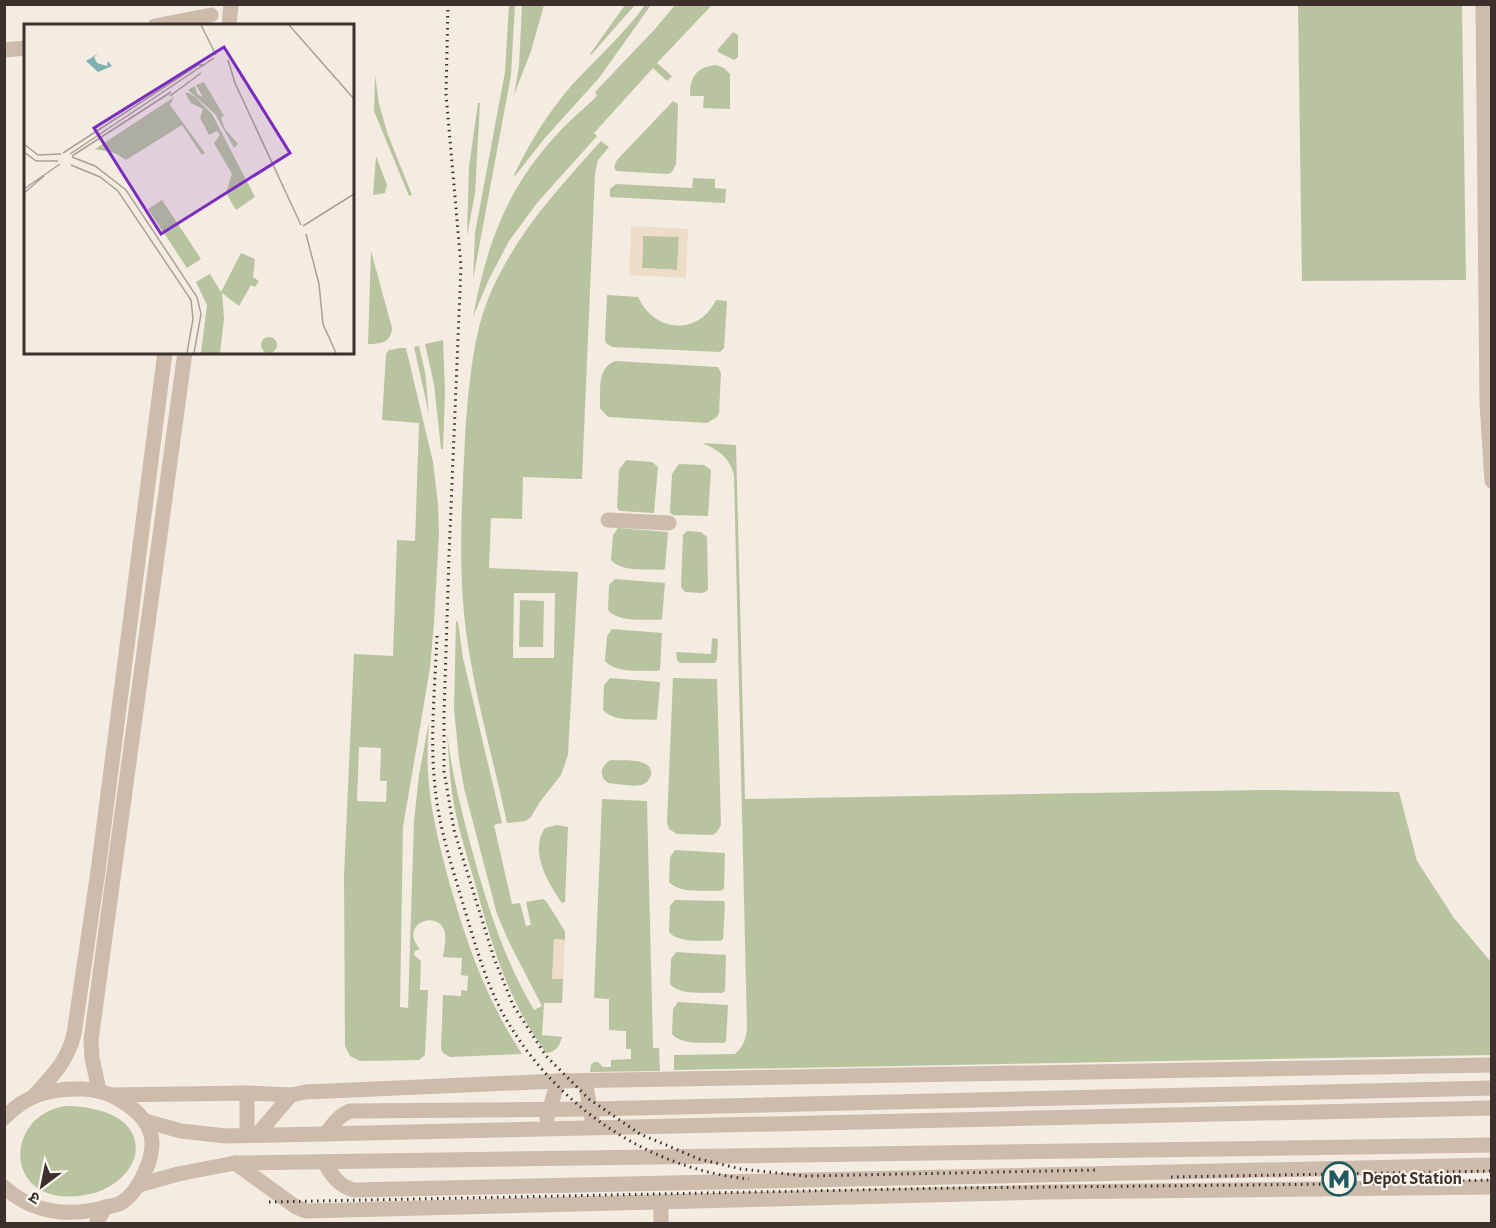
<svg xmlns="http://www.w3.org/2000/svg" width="1496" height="1228" viewBox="0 0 1496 1228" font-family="'Alegreya Sans','Noto Sans Devanagari',sans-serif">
	<rect width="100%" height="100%" fill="#f4ebe1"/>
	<g fill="#b8c4a0" fill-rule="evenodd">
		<polygon points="509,5 515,5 511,75 473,280 475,233 505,72"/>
		<polygon points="522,5 544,5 531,51 514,95 519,66"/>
		<polygon points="625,5 635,5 591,55 590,54"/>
		<path d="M645,5H651L599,78L544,139L515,176L514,175C529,143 548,113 571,86C596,59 624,34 645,5Z"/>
		<path d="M675,5H712L657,63L672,76L667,81L653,68L594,133L597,136L537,203L509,241L489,279L473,317C487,243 507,187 560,131C571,119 585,108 597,96L595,92L655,29Z"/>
		<polygon points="1298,5 1462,5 1466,280 1302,281"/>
		<polygon points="733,32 738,35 738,57 734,60 718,52 718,49"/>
		<path d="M716,65L724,68L730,74V109L703,108L704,96H690C690,77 696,67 716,65Z"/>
		<polygon points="375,75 379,104 388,135 412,195 409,196 374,111"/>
		<polygon points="673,101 678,104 678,108 676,164 672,172 668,174 616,171 614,167 617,160"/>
		<polygon points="478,103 480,103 475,193 467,236 469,167"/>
		<path d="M601,141L609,147L598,160L595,173L582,479L523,477L522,519L491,518L489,568L578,572L568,755L561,775L539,803L531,817L526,821L507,823C493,757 473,691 465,623C458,562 462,500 465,438C468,395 472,339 488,299C514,236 556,191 601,141ZM514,593H555L554,658H513Z"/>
		<polygon points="376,156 387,185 385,193 373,195"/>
		<polygon points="693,178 715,179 715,188 726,189 725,203 610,197 610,189 616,184 692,188"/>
		<polygon points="643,235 679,237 677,270 642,268"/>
		<path d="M371,251L392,328C391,343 380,344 368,344Z"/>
		<path d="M607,295L638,297C654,332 698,337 716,300L727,301L724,348L720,352L612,347L606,343L605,339Z"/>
		<polygon points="443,340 445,392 443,449 441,449 434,384 425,344"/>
		<polygon points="419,346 425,372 429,414 414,347"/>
		<path d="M400,348H406L433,462L438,504L439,533L434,623L430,668L403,827L400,1007L408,1008L414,821L419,775L429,722C428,738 427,755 428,772C430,811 440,848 450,885C468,947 486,999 522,1054L450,1057L443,1053L441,1049L443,995L461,996V990L467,991L468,976L461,975L462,958L443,957C444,950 446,940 445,933C440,908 397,923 420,949L415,951L414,955L421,961L420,990H428L425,1055L419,1060L360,1061L350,1056L345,1046L344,876L354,654L393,656L397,540L415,541L419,423L382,420L386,354L389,350ZM359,747L381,748L380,781H387L386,802L357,801Z"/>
		<path d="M615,361L718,367L721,373L719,413L717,417L707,423L608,417L600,408C601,390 596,369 615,361Z"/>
		<path d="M702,443L736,445L745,799L1263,790L1399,792L1417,861L1454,918L1491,962V1055L674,1070V1055L735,1054C744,1046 746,1039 747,1027L734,475C729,457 719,450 702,443Z"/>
		<polygon points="626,460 652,462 658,467 654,513 620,511 617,508 619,470"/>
		<polygon points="679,464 704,465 711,470 708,516 673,515 670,513 672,474"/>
		<path d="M618,528L668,532L665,569L662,570C647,569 621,572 611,560L613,535Z"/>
		<polygon points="687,531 701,532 707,537 708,588 707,591 702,593 685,592 681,587 683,535"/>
		<path d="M615,579L665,583L662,619L659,620C644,619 618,623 608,610L609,585Z"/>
		<polygon points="520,600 544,601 543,647 519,647"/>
		<path d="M456,621L458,622L463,658L502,823L494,825L512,904L520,903L526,926L531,925L526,902L543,899L546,901L565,931V940L555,939L552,979H563L562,1003H544L542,1035L562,1037C559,1046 557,1052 546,1053C509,1001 495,955 478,894C471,868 462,842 456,815C450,788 449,760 447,733C452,775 462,813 473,854C488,908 505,961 534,1010L542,1006L509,942L497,914L464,788L459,759L454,709Z"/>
		<path d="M612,629L662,633L660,670L656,671C641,670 616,674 605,661L607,636Z"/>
		<polygon points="712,638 718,639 717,659 715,663 680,663 677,660 676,652 711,654"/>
		<path d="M610,678L660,682L657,719L654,720C638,719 613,722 603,710L604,685Z"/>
		<polygon points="673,678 717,679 721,825 716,833 712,835 677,834 669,829 667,823"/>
		<path d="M611,760C622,761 654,757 651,775C650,779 646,784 641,785C632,787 618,784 608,783C598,776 601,765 611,760Z"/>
		<polygon points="602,799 647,801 653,1048 659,1048 660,1071 590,1072 591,1065 594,1062 598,1062 603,1067 611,1067 611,1060 631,1059 631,1049 626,1049 626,1031 609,1030 609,999 594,998"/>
		<path d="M557,825L568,827L565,902L562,903C548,883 529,852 545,828Z"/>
		<path d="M675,850L725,853L724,889L720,891C705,890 680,894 669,882L670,857Z"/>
		<path d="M675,900L724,901L725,904L723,939L720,941C705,940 679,944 669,932L670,906Z"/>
		<path d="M676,952L726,955L725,991L722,993C706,992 680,996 670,984L671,959Z"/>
		<path d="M678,1002L728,1005L726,1041L723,1043C708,1042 682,1046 672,1034L673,1009Z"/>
		<path d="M65,1106C86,1106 119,1111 131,1131C148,1160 117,1189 90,1194C4,1213 0,1117 65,1106Z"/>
	</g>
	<g fill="#ecdcc8" fill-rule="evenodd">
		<path d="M631,226L688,229L686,278L629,275ZM643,236L679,237L677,270L642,268Z"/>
		<polygon points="554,939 565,940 563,979 552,979"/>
	</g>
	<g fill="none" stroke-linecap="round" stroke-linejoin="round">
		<g stroke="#cdbbac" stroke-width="15">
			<polyline points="1483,4 1487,403 1492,481"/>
			<polyline points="155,26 211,15"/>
			<polyline points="229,26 231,4"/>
			<polyline points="4,50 26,48"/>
			<polyline points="608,520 669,523"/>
			<polyline points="585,1081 592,1119"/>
			<polyline points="99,1090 92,1058 91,1040 185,352"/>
			<polyline points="112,1095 247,1093 291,1095"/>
			<path d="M34,1096C53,1075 67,1062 74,1034L98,871L165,352"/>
			<path d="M4,1118C27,1094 51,1088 83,1089C102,1090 114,1095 129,1106C139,1113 148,1123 151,1135C156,1156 139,1192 121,1203C116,1206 108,1206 103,1208C67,1217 33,1213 4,1187"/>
			<polyline points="547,1118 558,1081"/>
			<polyline points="145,1121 181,1131 226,1136 1492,1108"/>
			<path d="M326,1134C333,1124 338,1116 350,1111L593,1109L1492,1088"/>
			<polyline points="257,1135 291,1095 306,1092 558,1081 1492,1065"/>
			<polyline points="247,1136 247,1093"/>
			<path d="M324,1162C332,1175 338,1186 354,1190L1492,1165"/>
			<polyline points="235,1163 296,1207 306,1211 1046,1192 1492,1187"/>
			<polyline points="139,1185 178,1174 235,1163 1492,1145"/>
			<polyline points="96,1224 105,1207"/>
			<polyline points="661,1224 661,1203"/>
		</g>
		<g stroke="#3b302b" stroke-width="3" stroke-dasharray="1.5 4.5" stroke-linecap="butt">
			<polyline points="448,4 446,94 461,266 449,556 444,714 444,771 454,830 494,958 513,1005 546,1056 589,1099 640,1134 699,1159 741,1169 806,1176 1096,1170"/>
			<path d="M437,636C435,689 429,743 436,795C440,830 451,863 461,897C473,936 483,976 502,1012C551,1102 646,1169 749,1179"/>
			<polyline points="1171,1177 1492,1171"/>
			<polyline points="269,1202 950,1188 1342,1184 1492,1180"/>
		</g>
	</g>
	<defs>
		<g id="metro-ring" transform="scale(1.725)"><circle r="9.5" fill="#fbf5ee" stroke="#1f5a5e" stroke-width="1.5"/><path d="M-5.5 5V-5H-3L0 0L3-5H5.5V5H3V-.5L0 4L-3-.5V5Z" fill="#1f5a5e"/></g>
	</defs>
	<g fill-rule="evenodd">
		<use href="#metro-ring" x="1339" y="1179"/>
	</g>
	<g text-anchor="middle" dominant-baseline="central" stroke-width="4.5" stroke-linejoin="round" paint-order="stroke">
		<g font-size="18" font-weight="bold" fill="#3b302b" stroke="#fbf5ee" text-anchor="start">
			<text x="1362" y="1179">Depot Station</text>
		</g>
	</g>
	<g transform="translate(24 24)">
		<rect width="330" height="330" fill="#f4ebe1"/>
		<path d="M180,58L200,92L197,94L201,105L214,120L210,124L191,90L164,66L171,62L173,70L179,73L172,61ZM161,69H165L171,73L188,90L231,173L212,186L202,169L208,150L190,119L196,111L193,107L185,111L176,94L179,85L167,79ZM150,73L146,81L181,129L178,131L158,101L102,136L91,129L71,125ZM138,176L177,235L163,244L124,185ZM217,229L231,235L229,253L235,257L231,263L227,261L215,282L198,269L200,295L196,329H177L183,281L172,258L186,250L197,268ZM237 321a8 8 0 1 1 16 0a8 8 0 1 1-16 0Z" fill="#b8c4a0"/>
		<path d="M75,29L70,33L73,39L83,42L84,37L88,42L74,48L62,37Z" fill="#7fb0b2"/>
		<path fill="none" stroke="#aaa098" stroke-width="1.5" d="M177,1L192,31M265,1L330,75M204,36L211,59L277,201M146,72L177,49M0,120L14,131L37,130M0,128L12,137H34M39,129L174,41H181M46,130L190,34M48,132L147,68M48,133L71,142L102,166L173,273L177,290L170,329M47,141L76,153L94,167L167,276L169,295L163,329M0,165L36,140M0,169L20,152M279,202L330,170M282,210L295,260L299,300L312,329"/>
		<path fill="#7b2cbf" fill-opacity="0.15" stroke="#7b2cbf" stroke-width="3" d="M200,23L266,129L137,210L70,104Z"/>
		<rect width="330" height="330" fill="none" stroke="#3b302b" stroke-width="3"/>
	</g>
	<rect width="1496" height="1228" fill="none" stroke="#3b302b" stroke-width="12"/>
	<g transform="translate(42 1186) rotate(212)" stroke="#fbf5ee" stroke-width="4.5" paint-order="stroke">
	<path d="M0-4.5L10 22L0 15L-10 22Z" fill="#3b302b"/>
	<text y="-9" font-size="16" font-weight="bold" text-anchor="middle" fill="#3b302b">उ</text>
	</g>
</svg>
